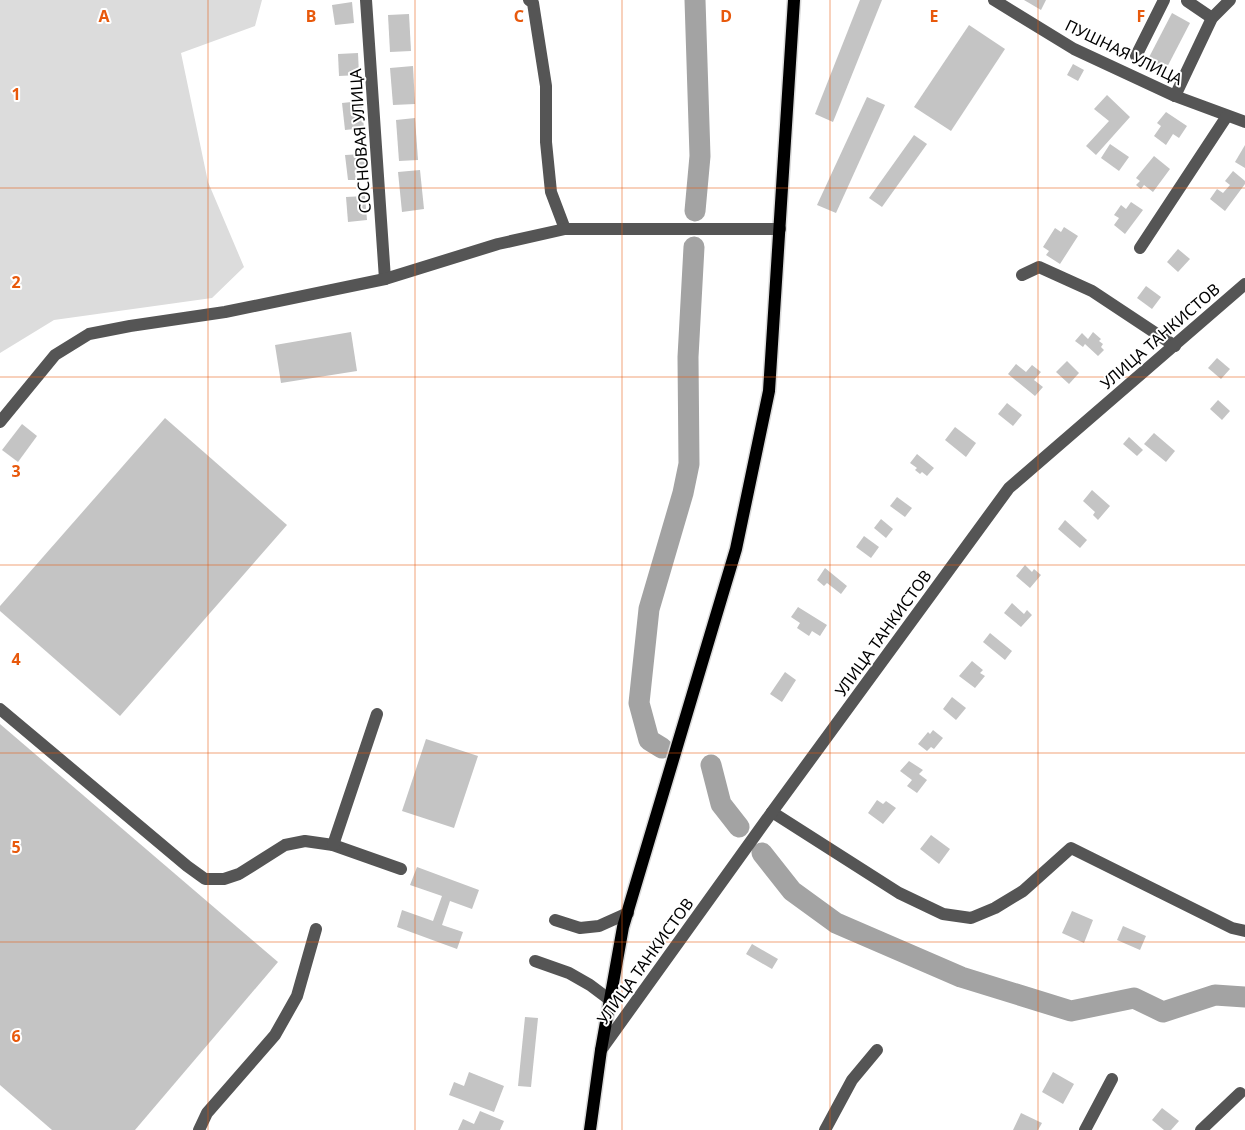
<svg xmlns="http://www.w3.org/2000/svg" width="1245" height="1130" viewBox="0 0 1245 1130" font-family="'Noto Sans',sans-serif">
	<rect width="100%" height="100%" fill="#fff"/>
	<polygon fill="#dcdcdc" points="0,0 262,0 255,26 181,53 208,182 244,267 212,298 54,320 0,353"/>
	<g fill="none" stroke-linecap="round" stroke-linejoin="round">
		<g stroke="#a3a3a3" stroke-width="21">
			<polyline points="695,0 700,156 695,211"/>
			<polyline points="662,748 649,740 639,703 649,609 683,493 689,464 688,357 694,247"/>
			<polyline points="711,765 721,804 739,827"/>
			<polyline points="762,853 792,891 836,923 961,977 1071,1011 1134,998 1163,1012 1215,995 1245,997"/>
		</g>
	</g>
	<g fill="#c4c4c4">
		<polygon points="860,0 882,0 833,122 815,114"/>
		<polygon points="1024,0 1046,0 1041,10"/>
		<polygon points="352,2 354,23 335,25 332,5"/>
		<polygon points="1172,13 1190,23 1163,75 1145,65"/>
		<polygon points="409,14 411,51 390,52 388,15"/>
		<polygon points="969,25 1005,49 951,131 914,107"/>
		<polygon points="358,53 359,75 339,76 338,54"/>
		<polygon points="1073,64 1084,70 1078,81 1067,75"/>
		<polygon points="413,66 415,104 393,105 390,68"/>
		<polygon points="1107,95 1130,117 1096,155 1086,146 1109,121 1094,109"/>
		<polygon points="867,97 885,105 836,213 817,205"/>
		<polygon points="361,101 364,128 345,130 342,103"/>
		<polygon points="1166,112 1187,126 1179,138 1173,134 1166,145 1154,136 1161,126 1157,123"/>
		<polygon points="415,118 418,160 399,161 396,120"/>
		<polygon points="914,135 927,144 882,207 869,198"/>
		<polygon points="1110,144 1129,157 1119,171 1101,158"/>
		<polygon points="1245,145 1245,168 1235,162"/>
		<polygon points="364,154 366,172 355,173 356,180 348,180 345,155"/>
		<polygon points="1154,156 1170,169 1153,192 1144,185 1141,189 1136,185 1140,181 1136,178"/>
		<polygon points="420,170 424,209 402,212 398,172"/>
		<polygon points="1233,171 1245,181 1245,184 1225,211 1210,199 1217,189 1223,193 1230,185 1225,181"/>
		<polygon points="365,196 367,220 348,222 346,197"/>
		<polygon points="1131,202 1143,210 1125,234 1114,225 1119,218 1114,215 1121,205 1126,209"/>
		<polygon points="1064,227 1078,236 1060,264 1046,255 1049,251 1043,247 1055,228 1061,232"/>
		<polygon points="1178,249 1190,259 1178,272 1167,262"/>
		<polygon points="1146,286 1161,297 1152,309 1137,298"/>
		<polygon points="351,332 357,371 281,383 275,345"/>
		<polygon points="1093,332 1101,339 1099,341 1103,344 1101,347 1104,350 1098,356 1085,344 1083,347 1075,341 1082,333 1088,339"/>
		<polygon points="1217,358 1230,369 1221,379 1208,368"/>
		<polygon points="1067,361 1079,373 1069,384 1056,372"/>
		<polygon points="1016,364 1026,372 1032,365 1041,372 1034,380 1043,387 1035,396 1008,374"/>
		<polygon points="1218,400 1230,411 1222,420 1210,409"/>
		<polygon points="1007,403 1022,415 1013,426 998,414"/>
		<polygon points="165,418 287,525 120,716 0,611 0,606"/>
		<polygon points="22,424 37,436 18,462 2,450"/>
		<polygon points="955,427 976,443 966,457 945,440"/>
		<polygon points="1154,433 1175,451 1166,462 1144,444"/>
		<polygon points="1129,437 1143,450 1137,456 1123,444"/>
		<polygon points="917,454 934,468 927,476 922,472 920,474 915,470 917,468 910,463"/>
		<polygon points="1092,490 1110,506 1098,520 1093,515 1095,512 1083,501"/>
		<polygon points="897,497 912,508 905,517 890,506"/>
		<polygon points="881,519 893,529 886,538 874,528"/>
		<polygon points="1065,520 1087,540 1080,548 1058,529"/>
		<polygon points="864,536 879,547 871,558 856,547"/>
		<polygon points="1025,565 1032,572 1034,569 1041,575 1030,588 1016,576"/>
		<polygon points="825,568 847,586 841,594 827,583 824,586 817,580"/>
		<polygon points="1012,603 1024,614 1027,610 1032,615 1021,627 1004,613"/>
		<polygon points="798,607 827,625 820,636 812,631 809,636 797,628 800,623 791,617"/>
		<polygon points="990,633 1012,651 1005,660 983,642"/>
		<polygon points="972,661 983,670 980,673 985,676 975,688 959,676"/>
		<polygon points="785,672 796,680 782,702 770,694"/>
		<polygon points="952,697 966,708 956,720 943,709"/>
		<polygon points="0,724 278,962 135,1130 52,1130 0,1085"/>
		<polygon points="933,730 943,738 934,749 931,747 927,751 918,744 928,732 930,734"/>
		<polygon points="426,739 478,756 454,828 402,811"/>
		<polygon points="909,761 923,770 919,774 927,780 917,793 907,786 912,780 900,771"/>
		<polygon points="877,800 883,804 886,801 896,808 883,824 868,813"/>
		<polygon points="931,835 950,849 939,864 920,849"/>
		<polygon points="417,867 479,890 472,909 450,901 442,925 463,932 457,949 397,927 402,910 433,921 442,896 410,885"/>
		<polygon points="1072,911 1093,920 1084,943 1062,933"/>
		<polygon points="1123,926 1146,936 1140,950 1117,940"/>
		<polygon points="752,944 778,959 772,969 746,954"/>
		<polygon points="525,1017 538,1018 531,1087 518,1086"/>
		<polygon points="469,1072 504,1086 494,1112 449,1095 454,1082 464,1086"/>
		<polygon points="1053,1072 1074,1084 1063,1104 1042,1092"/>
		<polygon points="1162,1108 1179,1121 1171,1130 1164,1130 1152,1120"/>
		<polygon points="480,1111 504,1121 500,1130 458,1130 463,1119 474,1124"/>
		<polygon points="1021,1113 1042,1123 1038,1130 1013,1130"/>
	</g>
	<g fill="none" stroke-linecap="round" stroke-linejoin="round">
		<g stroke="#dbdbdb" stroke-width="15">
			<polyline id="major" points="590,1130 601,1050 623,927 736,549 769,391 794,0"/>
		</g>
		<g stroke="#555" stroke-width="12">
			<polyline points="366,0 385,279"/>
			<polyline points="529,0 533,3 546,86 546,142 551,192 565,229"/>
			<polyline points="994,0 1074,49 1175,96 1245,122"/>
			<polyline points="1187,1 1212,18"/>
			<polyline points="1136,56 1164,0"/>
			<polyline points="1175,96 1212,18 1230,0"/>
			<polyline points="1140,248 1227,116"/>
			<polyline points="1022,275 1039,267 1092,291 1175,346"/>
			<polyline points="0,422 55,355 89,334 130,326 225,312 385,279 498,244 565,229 780,229"/>
			<polyline points="0,709 187,866 205,879 224,879 239,874 285,845 305,841 333,845 401,869"/>
			<polyline points="772,812 899,893 943,914 971,918 995,908 1023,891 1071,848 1232,928 1245,931"/>
			<polyline points="333,845 377,714"/>
			<polyline points="555,920 580,928 599,926 628,913"/>
			<polyline points="535,961 569,973 590,985 610,1000"/>
			<polyline points="601,1050 772,812 1009,488 1245,284"/>
			<polyline points="199,1130 207,1113 275,1035 297,996 316,929"/>
			<polyline points="825,1130 852,1080 877,1050"/>
			<polyline points="1085,1130 1112,1079"/>
			<polyline points="1201,1130 1240,1093"/>
		</g>
		<use href="#major" stroke="#000" stroke-width="12"/>
	</g>
	<path fill="none" stroke="#e8590c" stroke-width="1" stroke-opacity="0.55" d="M208,0V1130M415,0V1130M622,0V1130M830,0V1130M1038,0V1130M0,188H1245M0,377H1245M0,565H1245M0,753H1245M0,942H1245"/>
	<g text-anchor="middle" dominant-baseline="central" stroke-width="4" stroke-linejoin="round" paint-order="stroke">
		<g font-size="16" fill="#000" stroke="#fff">
			<text transform="translate(1124 52) rotate(26)">ПУШНАЯ УЛИЦА</text>
			<text transform="translate(360 141) rotate(-94)">СОСНОВАЯ УЛИЦА</text>
			<text transform="translate(1160 336) rotate(-41)">УЛИЦА ТАНКИСТОВ</text>
			<text transform="translate(883 633) rotate(-54)">УЛИЦА ТАНКИСТОВ</text>
			<text transform="translate(645 961) rotate(-54)">УЛИЦА ТАНКИСТОВ</text>
		</g>
	</g>
	<g font-size="16" text-anchor="middle" font-weight="bold" fill="#e8590c" stroke="#fff" stroke-width="4" stroke-linejoin="round" paint-order="stroke">
		<text x="104" y="22">A</text>
		<text x="311" y="22">B</text>
		<text x="519" y="22">C</text>
		<text x="726" y="22">D</text>
		<text x="934" y="22">E</text>
		<text x="1141" y="22">F</text>
		<text x="16" y="100">1</text>
		<text x="16" y="288">2</text>
		<text x="16" y="477">3</text>
		<text x="16" y="665">4</text>
		<text x="16" y="853">5</text>
		<text x="16" y="1042">6</text>
	</g>
</svg>
